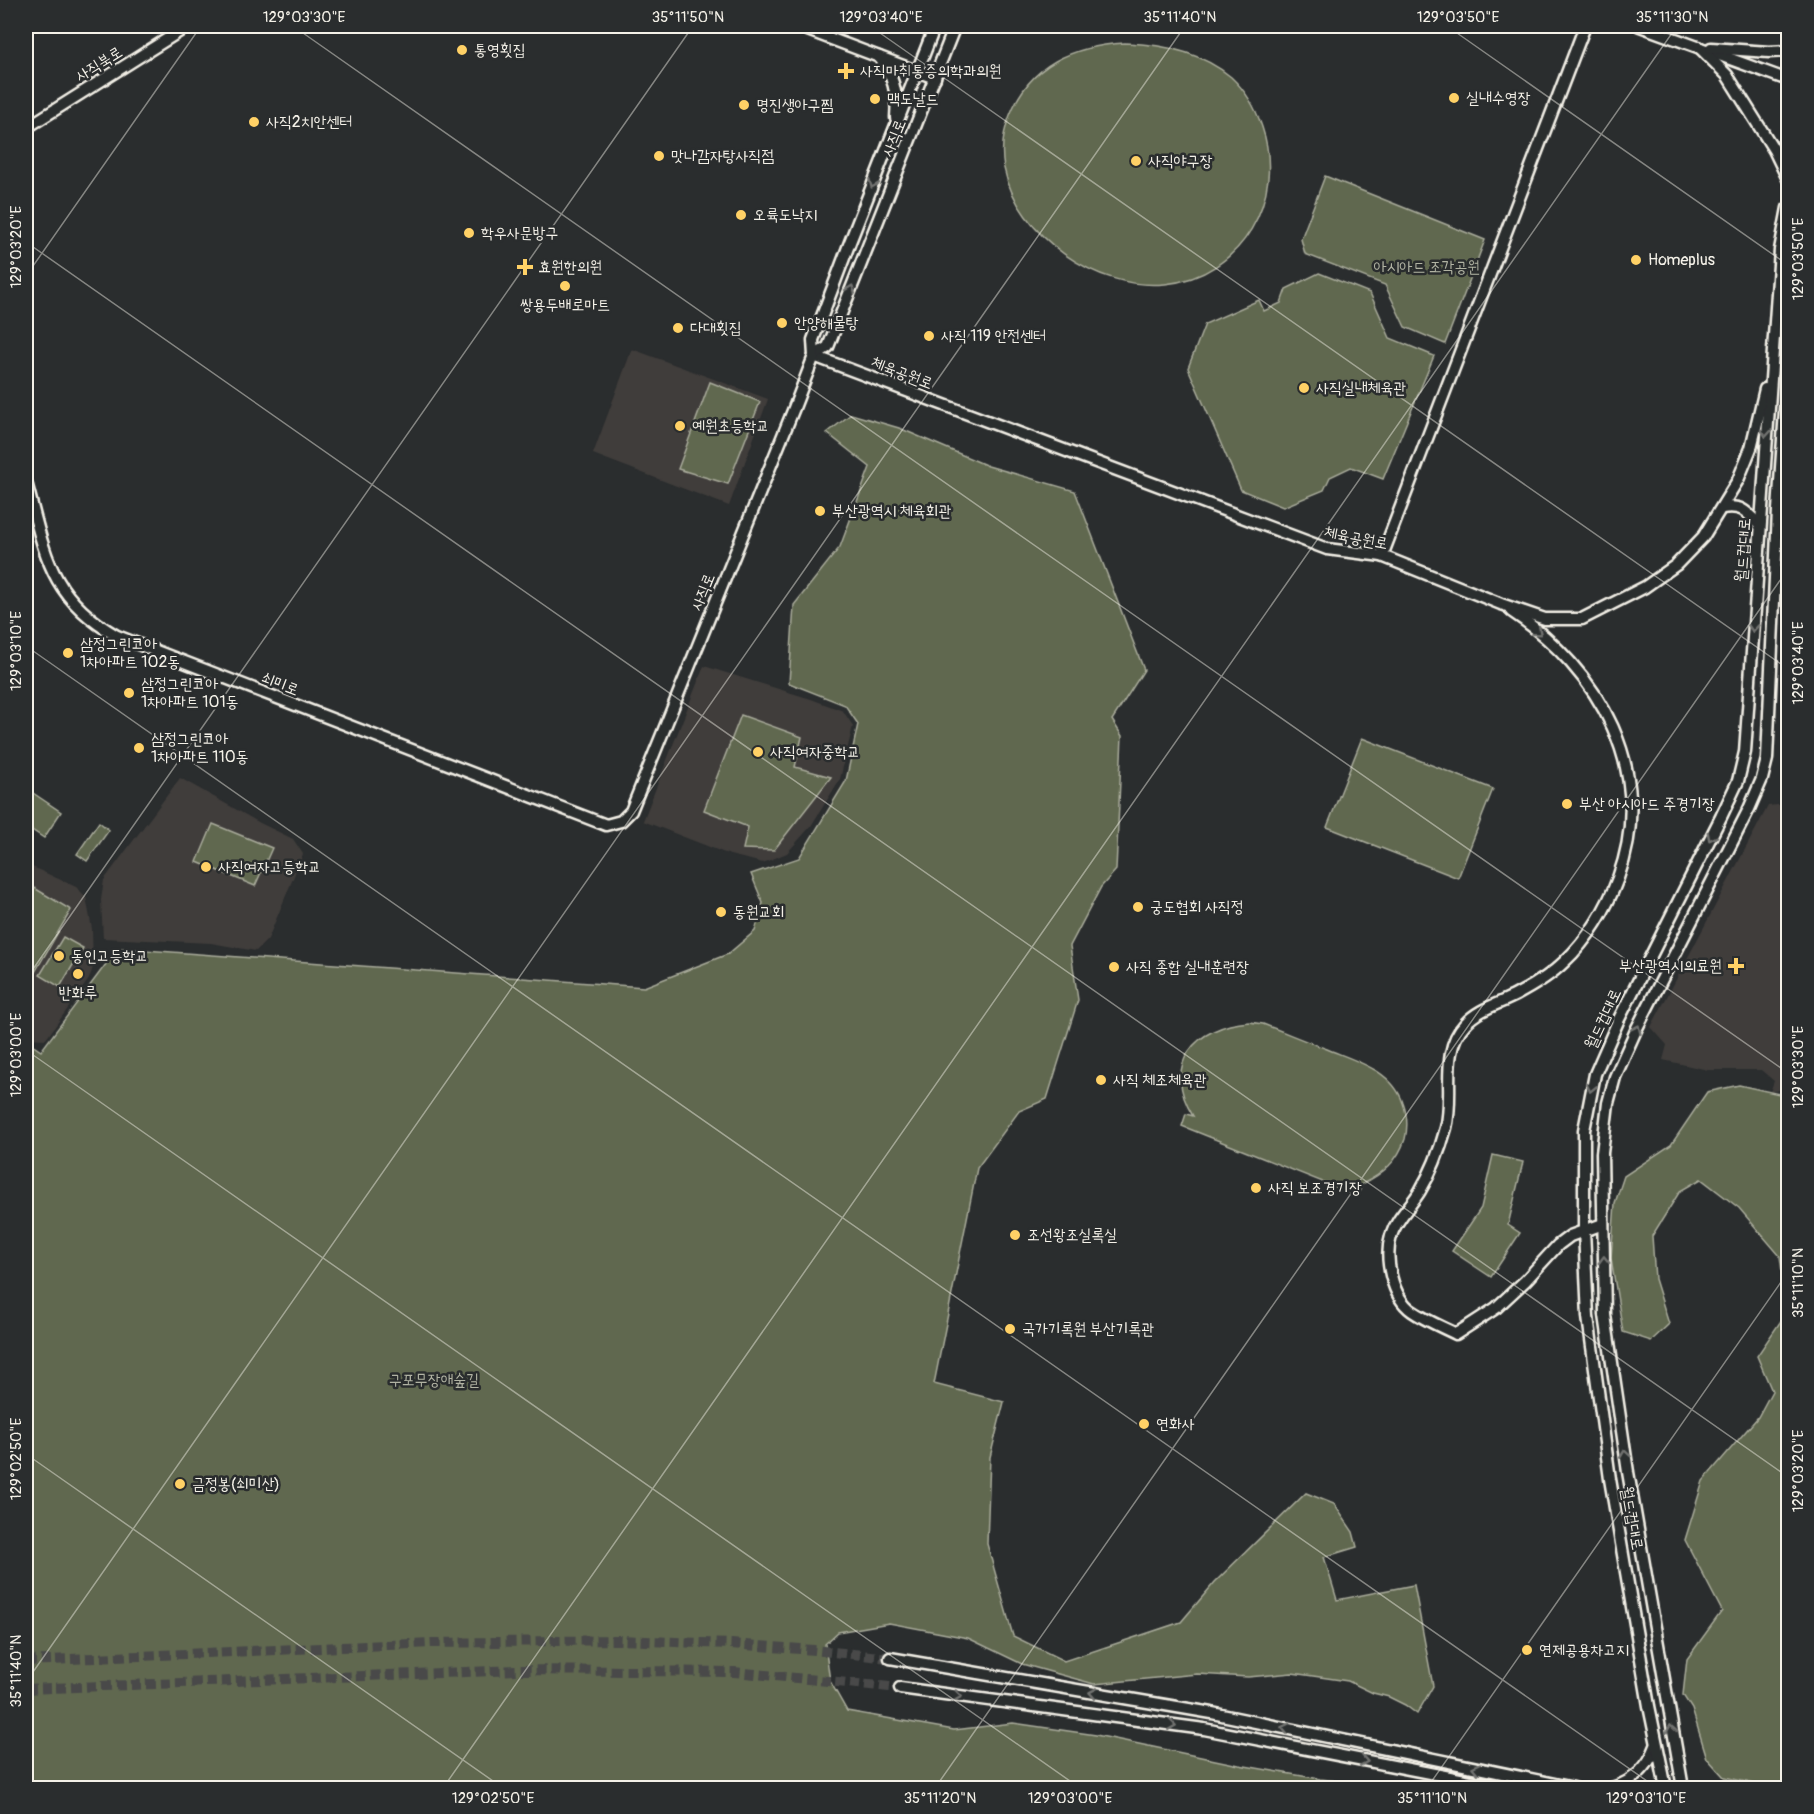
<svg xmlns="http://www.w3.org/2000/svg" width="1814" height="1814" viewBox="0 0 1814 1814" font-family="Pangolin,'Poor Story',sans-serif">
	<rect width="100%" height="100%" fill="#2a2d2e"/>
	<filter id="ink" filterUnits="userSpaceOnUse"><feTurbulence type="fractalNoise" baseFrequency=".0167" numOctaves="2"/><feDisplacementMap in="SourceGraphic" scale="12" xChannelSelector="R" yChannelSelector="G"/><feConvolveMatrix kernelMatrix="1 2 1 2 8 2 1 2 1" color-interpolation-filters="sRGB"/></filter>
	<g filter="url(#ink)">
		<g fill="#403d3b">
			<polygon points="632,349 768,399 729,506 593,454"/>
			<polygon points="704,666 811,699 843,711 853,726 840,779 811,826 787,853 763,863 730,855 643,821"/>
			<polygon points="180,778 260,823 293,839 303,854 268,939 256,951 211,943 103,938 101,900 104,880"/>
			<polygon points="1788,804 1788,1084 1780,1090 1770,1092 1774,1081 1761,1070 1708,1070 1663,1060 1667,1045 1651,1027 1768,806"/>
			<polygon points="26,864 76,887 86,897 92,929 93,967 89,979 46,1039 26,1038"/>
		</g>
		<g fill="#60684f" stroke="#aaac9c" stroke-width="1.5">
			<path d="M1125,43C1164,44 1201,52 1231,77C1245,90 1256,109 1262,127C1286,198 1242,276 1165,284C1097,291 1018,236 1004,168C1001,151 1003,132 1010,115C1030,64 1073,46 1125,43Z"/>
			<polygon points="1325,176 1485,240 1445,344 1405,327 1385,285 1305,254 1301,239"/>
			<polygon points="1319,273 1370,293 1390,338 1434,356 1383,479 1351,467 1330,477 1324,490 1283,507 1241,490 1188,368 1205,324 1259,300 1264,311 1281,303 1286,289"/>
			<polygon points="710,382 760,402 728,484 678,469"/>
			<polygon points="851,414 899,428 988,466 1075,491 1144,670 1112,720 1122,736 1116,870 1101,887 1070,946 1078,1000 1047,1099 1019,1111 977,1168 934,1384 1004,1402 990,1457 987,1544 1013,1636 1064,1661 1181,1622 1215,1582 1306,1493 1334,1504 1353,1532 1357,1547 1324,1557 1337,1600 1414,1585 1433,1686 1417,1714 1405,1705 1389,1697 1373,1693 1348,1681 1292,1673 1248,1677 1197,1674 1094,1684 1022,1664 968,1638 889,1623 838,1632 825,1644 830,1681 847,1711 954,1730 1013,1723 1096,1735 1239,1765 1320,1779 1408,1788 26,1788 26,1041 41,1051 118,948 644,987 728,954 755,931 763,903 751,874 799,858 846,781 858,724 845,705 789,683 794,605 840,547 870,467 827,433"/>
			<polygon points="741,715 802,737 795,767 831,777 774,850 743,849 748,827 704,810"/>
			<polygon points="1362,738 1493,789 1458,878 1327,827"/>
			<polygon points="30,791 61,812 44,838 26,826 26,797"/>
			<polygon points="99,822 109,830 87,861 77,854"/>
			<polygon points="213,824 272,848 255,886 197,862"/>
			<polygon points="26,883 71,910 35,972 26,967"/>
			<polygon points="63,937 83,948 60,987 40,975"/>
			<path d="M1249,1022L1263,1024C1284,1032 1305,1041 1327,1049C1356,1061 1392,1070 1403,1103C1407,1114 1408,1127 1405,1139C1398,1161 1383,1174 1362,1184L1358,1196L1182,1126L1186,1114L1193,1116C1161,1065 1195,1026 1249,1022Z"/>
			<polygon points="1739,1085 1779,1094 1788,1085 1788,1788 1773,1788 1724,1777 1707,1758 1692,1709 1683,1695 1687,1659 1722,1611 1685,1540 1703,1481 1758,1417 1772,1391 1757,1356 1787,1312 1780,1256 1739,1208 1701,1179 1680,1191 1652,1236 1655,1279 1669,1324 1651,1341 1623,1332 1611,1258 1615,1203 1624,1176 1671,1145 1707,1092"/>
			<polygon points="1493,1155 1523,1162 1508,1225 1520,1233 1491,1277 1452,1251 1481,1208"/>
		</g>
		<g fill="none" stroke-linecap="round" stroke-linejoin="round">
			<g stroke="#484a4a" stroke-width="10" stroke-dasharray="10 5" stroke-linecap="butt">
				<polyline points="26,1661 433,1643 618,1640 731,1644 814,1650 890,1658"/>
				<polyline points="26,1689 518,1670 734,1672 900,1688"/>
			</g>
			<g stroke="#f4f1e8" stroke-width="15">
				<g id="secondary">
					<polyline points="797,26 935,78"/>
					<polyline points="1640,26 1788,80"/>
					<polyline points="1699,47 1727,75 1774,150 1788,179"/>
					<polyline points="1711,48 1769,52 1788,51"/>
					<path d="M879,57C894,75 898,96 896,118"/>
					<polyline points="26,128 188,26"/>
					<polyline points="814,356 1327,549 1382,556 1501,604 1545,619 1582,619 1645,587 1676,565 1703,537 1738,480 1751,448 1765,389"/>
					<polyline points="814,356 828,347 955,26"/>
					<path d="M26,482C45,552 48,597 117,636L606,825L621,821L631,811L794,408L814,356L813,340L850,242L935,26"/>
					<path d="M1722,508C1742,505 1746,511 1759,525"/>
					<polyline points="1382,556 1585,26"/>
					<path d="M1511,611C1600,670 1657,772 1618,878C1607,908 1588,940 1564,962C1551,975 1533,986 1516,995C1499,1004 1478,1009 1465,1024C1439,1052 1455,1094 1446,1128C1440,1150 1432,1171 1420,1191C1411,1206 1396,1219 1391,1236C1384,1259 1392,1297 1412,1311C1425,1320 1442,1327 1456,1334L1496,1308L1525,1281L1558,1245L1570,1236L1603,1224"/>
					<polyline points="890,1658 1212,1713 1574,1788"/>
					<polyline points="900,1688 1204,1729 1506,1788"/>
					<path d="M1612,1788C1634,1781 1648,1768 1656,1746"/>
					<polyline points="1666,1788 1649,1706 1610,1479 1588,1317 1584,1230 1584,1130 1595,1074 1619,1019 1721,817 1738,781 1745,752 1780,250 1788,208"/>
					<polyline points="1683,1788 1628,1472 1605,1315 1602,1153 1608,1103 1615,1077 1637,1028 1749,809 1762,779 1767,759 1778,510 1788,368"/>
				</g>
			</g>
			<use href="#secondary" stroke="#2a2d2e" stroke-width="10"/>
		</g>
		<defs><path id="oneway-chevron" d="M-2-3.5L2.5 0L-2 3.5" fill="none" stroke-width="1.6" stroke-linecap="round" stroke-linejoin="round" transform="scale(1.5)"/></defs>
		<g stroke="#71726f">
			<use href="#oneway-chevron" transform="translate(873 184) rotate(112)"/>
			<use href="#oneway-chevron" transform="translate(851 289) rotate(-69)"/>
			<use href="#oneway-chevron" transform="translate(1766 433) rotate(94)"/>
			<use href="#oneway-chevron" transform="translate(1753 628) rotate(94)"/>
			<use href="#oneway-chevron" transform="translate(1538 632) rotate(40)"/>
			<use href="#oneway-chevron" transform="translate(1711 837) rotate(117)"/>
			<use href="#oneway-chevron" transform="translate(1637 1029) rotate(-65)"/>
			<use href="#oneway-chevron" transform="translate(1591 1088) rotate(103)"/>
			<use href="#oneway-chevron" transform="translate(1604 1260) rotate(-91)"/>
			<use href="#oneway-chevron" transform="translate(1625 1454) rotate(-98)"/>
			<use href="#oneway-chevron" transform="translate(1093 1693) rotate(-170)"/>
			<use href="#oneway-chevron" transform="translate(958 1696) rotate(8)"/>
			<use href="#oneway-chevron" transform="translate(1172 1725) rotate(8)"/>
			<use href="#oneway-chevron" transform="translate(1285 1728) rotate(-168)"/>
			<use href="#oneway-chevron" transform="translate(1671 1729) rotate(-100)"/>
			<use href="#oneway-chevron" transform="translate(1364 1761) rotate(11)"/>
			<use href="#oneway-chevron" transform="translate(1476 1768) rotate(-168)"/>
		</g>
	</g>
	<path fill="none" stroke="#f4f1e8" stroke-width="1.5" stroke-opacity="0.45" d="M293,26L1788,1073M870,26L1788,669M1447,26L1788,265M26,242L1788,1477M26,276L201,26M26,646L1657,1788M26,979L693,26M26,1050L1080,1788M26,1454L503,1788M26,1682L1185,26M443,1788L1677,26M935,1788L1788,569M1427,1788L1788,1272"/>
	<g fill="#ffd166" stroke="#2a2d2e" stroke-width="2">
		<circle cx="462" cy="50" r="6"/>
		<path d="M843 62h6v6h6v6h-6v6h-6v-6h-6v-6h6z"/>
		<circle cx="1454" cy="98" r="6"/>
		<circle cx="875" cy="99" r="6"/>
		<circle cx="744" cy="105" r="6"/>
		<circle cx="254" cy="122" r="6"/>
		<circle cx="659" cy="156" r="6"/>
		<circle cx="1136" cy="161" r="6"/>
		<circle cx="741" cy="215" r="6"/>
		<circle cx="469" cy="233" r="6"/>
		<circle cx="1636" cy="260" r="6"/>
		<path d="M522 258h6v6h6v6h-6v6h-6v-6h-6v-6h6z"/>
		<circle cx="565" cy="286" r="6"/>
		<circle cx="782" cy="323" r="6"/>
		<circle cx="678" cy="328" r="6"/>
		<circle cx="929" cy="336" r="6"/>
		<circle cx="1304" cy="388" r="6"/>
		<circle cx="680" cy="426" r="6"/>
		<circle cx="820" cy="511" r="6"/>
		<circle cx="68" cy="653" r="6"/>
		<circle cx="129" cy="693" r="6"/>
		<circle cx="139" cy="748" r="6"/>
		<circle cx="758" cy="752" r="6"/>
		<circle cx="1567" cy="804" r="6"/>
		<circle cx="206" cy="867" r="6"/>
		<circle cx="1138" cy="907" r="6"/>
		<circle cx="721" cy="912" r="6"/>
		<circle cx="59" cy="956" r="6"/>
		<path d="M1733 957h6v6h6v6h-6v6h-6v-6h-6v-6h6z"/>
		<circle cx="1114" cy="967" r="6"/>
		<circle cx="78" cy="974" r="6"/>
		<circle cx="1101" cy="1080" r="6"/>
		<circle cx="1256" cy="1188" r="6"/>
		<circle cx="1015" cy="1235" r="6"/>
		<circle cx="1010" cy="1329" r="6"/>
		<circle cx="1144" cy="1424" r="6"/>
		<circle cx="180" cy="1484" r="6"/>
		<circle cx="1527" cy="1650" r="6"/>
	</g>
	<g text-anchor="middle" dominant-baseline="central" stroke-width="5" stroke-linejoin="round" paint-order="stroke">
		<g font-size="16" fill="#f4f1e8" stroke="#2a2d2e" text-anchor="start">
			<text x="474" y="50">통영횟집</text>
			<text x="860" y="71">사직마취통증의학과의원</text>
			<text x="1466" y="98">실내수영장</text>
			<text x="887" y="99">맥도날드</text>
			<text x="756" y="105">명진생아구찜</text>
			<text x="266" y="122">사직2치안센터</text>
			<text x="671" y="156">맛나감자탕사직점</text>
			<text x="1148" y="161">사직야구장</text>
			<text x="753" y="215">오륙도낙지</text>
			<text x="481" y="233">학우사문방구</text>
			<text x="1648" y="260">Homeplus</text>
			<text x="538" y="267">효원한의원</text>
			<text x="565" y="305" text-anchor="middle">쌍용두배로마트</text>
			<text x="794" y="323">안양해물탕</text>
			<text x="690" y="328">다대횟집</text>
			<text x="941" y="336">사직 119 안전센터</text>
			<text x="1316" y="388">사직실내체육관</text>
			<text x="692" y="426">예원초등학교</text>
			<text x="832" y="511">부산광역시 체육회관</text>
			<text x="80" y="644">삼정그린코아<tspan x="80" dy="18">1차아파트 102동</tspan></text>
			<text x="141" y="684">삼정그린코아<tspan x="141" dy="18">1차아파트 101동</tspan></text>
			<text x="151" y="739">삼정그린코아<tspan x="151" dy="18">1차아파트 110동</tspan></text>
			<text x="770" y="752">사직여자중학교</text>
			<text x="1579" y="804">부산 아시아드 주경기장</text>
			<text x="218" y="867">사직여자고등학교</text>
			<text x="1150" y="907">궁도협회 사직정</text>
			<text x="733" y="912">동원교회</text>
			<text x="71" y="956">동인고등학교</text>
			<text x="1722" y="966" text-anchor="end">부산광역시의료원</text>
			<text x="1126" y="967">사직 종합 실내훈련장</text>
			<text x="78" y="993" text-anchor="middle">반화루</text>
			<text x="1113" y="1080">사직 체조체육관</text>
			<text x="1268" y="1188">사직 보조경기장</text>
			<text x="1027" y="1235">조선왕조실록실</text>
			<text x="1022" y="1329">국가기록원 부산기록관</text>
			<text x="1156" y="1424">연화사</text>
			<text x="192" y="1484">금정봉(쇠미산)</text>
			<text x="1539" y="1650">연제공용차고지</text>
		</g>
		<g font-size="16" fill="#f4f1e8" stroke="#2a2d2e">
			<text transform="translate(99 64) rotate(-32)">사직북로</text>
			<text transform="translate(894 138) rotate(-68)">사직로</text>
			<text transform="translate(902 373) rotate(21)">체육공원로</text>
			<text transform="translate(1356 538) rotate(11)">체육공원로</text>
			<text transform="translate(1743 550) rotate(-86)">월드컵대로</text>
			<text transform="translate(703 592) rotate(-68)">사직로</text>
			<text transform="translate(280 684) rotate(21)">쇠미로</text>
			<text transform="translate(1603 1019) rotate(-65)">월드컵대로</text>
			<text transform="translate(1632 1518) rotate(80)">월드컵대로</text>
		</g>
		<g font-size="16" fill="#b1b3a3" stroke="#2a2d2e">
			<text x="1427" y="267">아시아드 조각공원</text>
			<text x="434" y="1380">구포무장애숲길</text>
		</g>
	</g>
	<rect width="1814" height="1814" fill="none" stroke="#2a2d2e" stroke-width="66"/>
	<rect x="33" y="33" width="1748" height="1748" fill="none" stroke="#f4f1e8" stroke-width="2"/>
	<g font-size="15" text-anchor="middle" fill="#f4f1e8">
		<text x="304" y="22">129°03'30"E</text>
		<text x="688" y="22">35°11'50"N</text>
		<text x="881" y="22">129°03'40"E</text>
		<text x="1180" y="22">35°11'40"N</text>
		<text x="1458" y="22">129°03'50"E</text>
		<text x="1672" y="22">35°11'30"N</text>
		<text transform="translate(16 247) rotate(-90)" y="5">129°03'20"E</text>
		<text transform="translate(1798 259) rotate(-90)" y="5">129°03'50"E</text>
		<text transform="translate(16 651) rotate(-90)" y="5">129°03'10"E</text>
		<text transform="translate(1798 663) rotate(-90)" y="5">129°03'40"E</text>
		<text transform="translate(16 1055) rotate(-90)" y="5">129°03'00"E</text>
		<text transform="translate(1798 1067) rotate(-90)" y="5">129°03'30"E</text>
		<text transform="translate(1798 1283) rotate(-90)" y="5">35°11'10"N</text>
		<text transform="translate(16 1459) rotate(-90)" y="5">129°02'50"E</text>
		<text transform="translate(1798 1471) rotate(-90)" y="5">129°03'20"E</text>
		<text transform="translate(16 1671) rotate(-90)" y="5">35°11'40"N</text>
		<text x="493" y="1803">129°02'50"E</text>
		<text x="940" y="1803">35°11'20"N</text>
		<text x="1070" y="1803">129°03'00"E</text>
		<text x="1432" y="1803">35°11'10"N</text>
		<text x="1646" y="1803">129°03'10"E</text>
	</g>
</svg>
